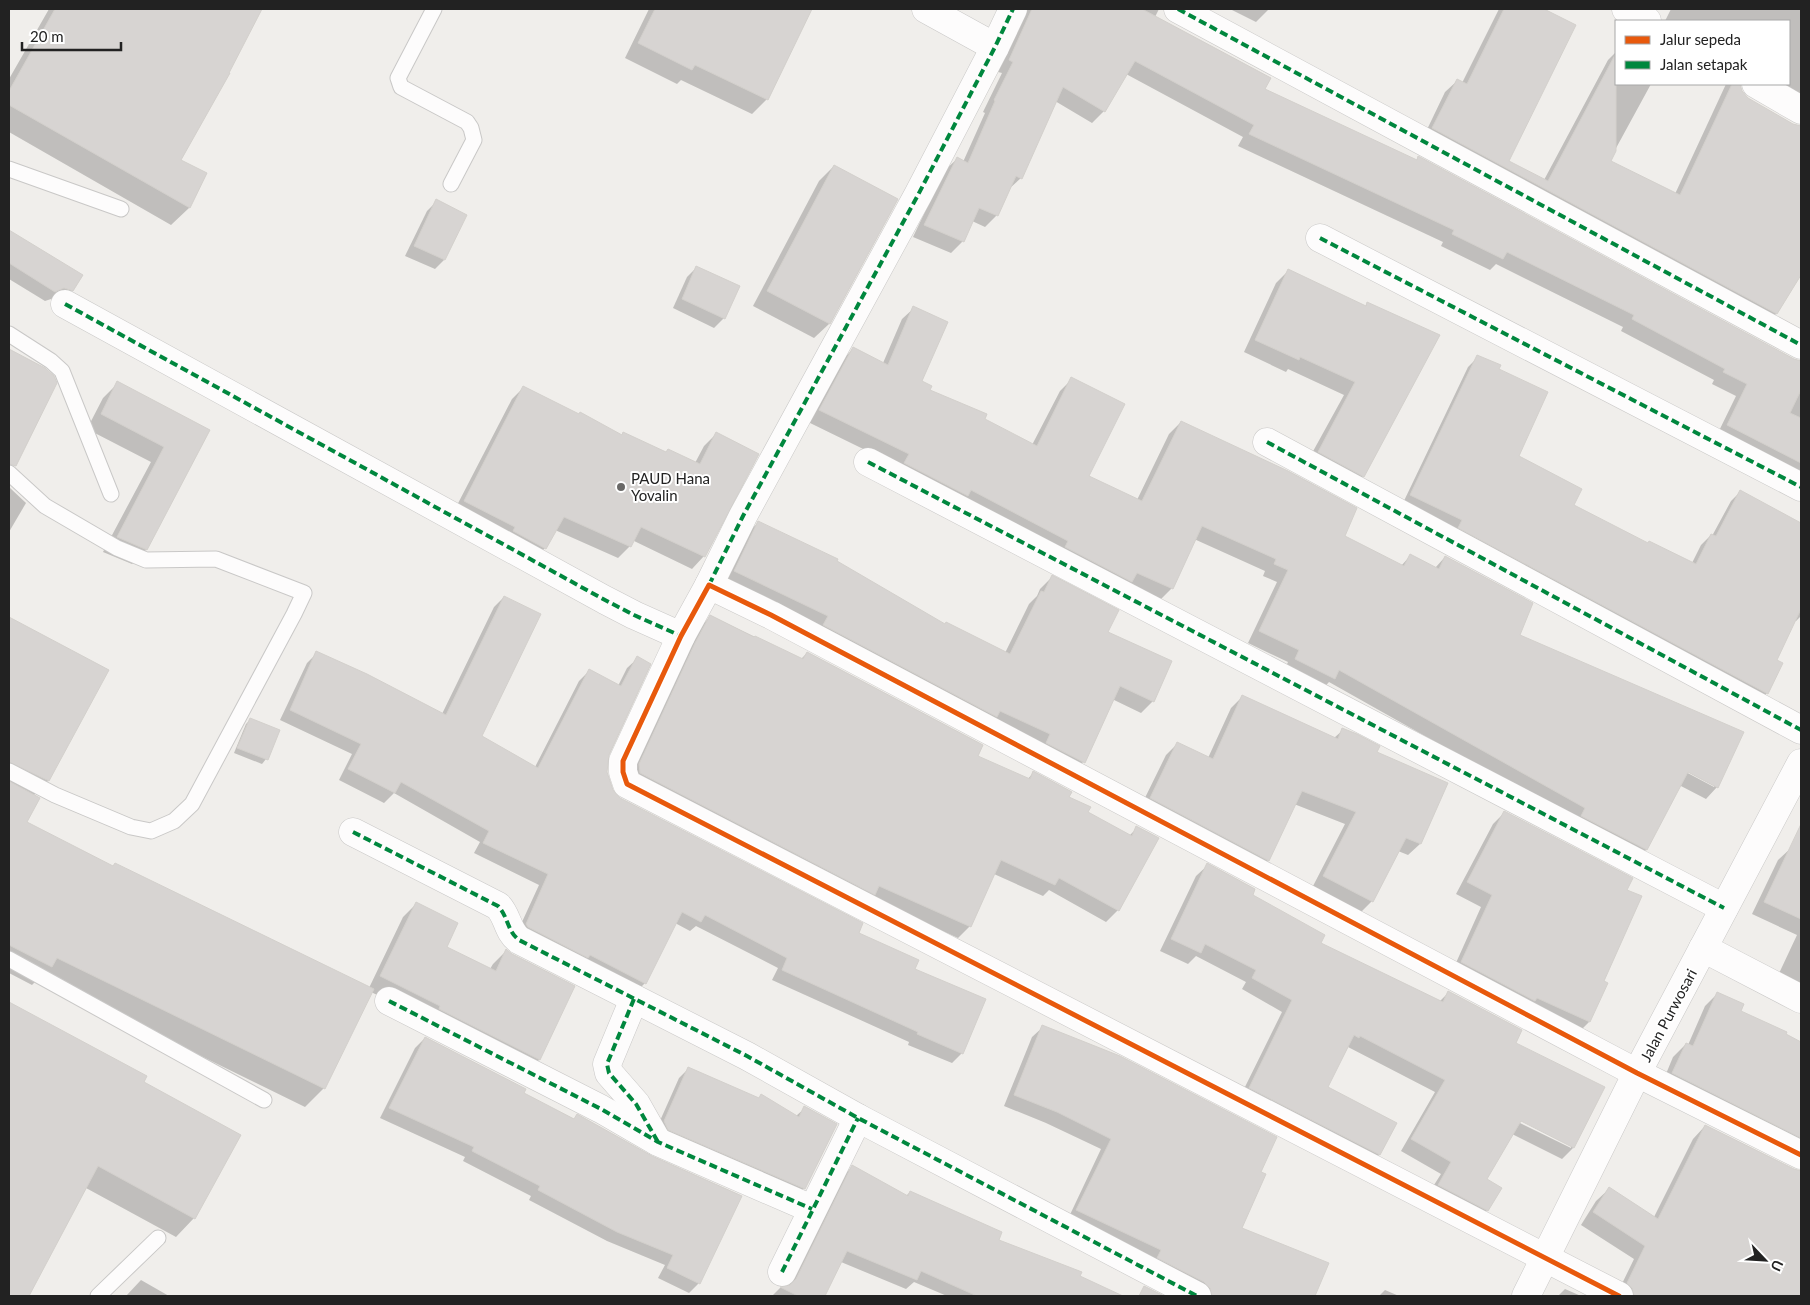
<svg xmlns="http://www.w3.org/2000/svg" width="1810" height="1305" viewBox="0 0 1810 1305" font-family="Lato,sans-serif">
	<rect width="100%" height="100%" fill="#f0eeeb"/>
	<g fill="#0003" fill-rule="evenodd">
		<polygon points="49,9 261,9 179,161 206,174 189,208 171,225 9,132 9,79"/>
		<polygon points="649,9 795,9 808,15 767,99 752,114 681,80 677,84 625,58"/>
		<polygon points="1023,9 1159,9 1155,17 1263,90 1416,161 1419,158 1793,360 1801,362 1801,480 1716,437 1736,396 1712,384 1714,380 1621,331 1623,327 1496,264 1490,270 1441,246 1443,242 1238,146 1243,137 1126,74 1104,111 1092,123 1055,101 1021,178 1009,189 996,216 985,227 972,221 962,242 951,253 913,237 945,170 957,159 963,162 985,113 983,112 1002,73 998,72 1023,16"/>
		<polygon points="1230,9 1269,9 1256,22"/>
		<polygon points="1499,9 1541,9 1574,25 1507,161 1544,180 1608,60 1616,52 1616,84 1651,84 1609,161 1675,194 1726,84 1739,84 1741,92 1747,99 1793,125 1801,127 1801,272 1776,314 1765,325 1422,140 1445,92 1457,81 1462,83"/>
		<polygon points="1671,9 1801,9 1801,112 1755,84 1789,84 1789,21 1665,21"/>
		<polygon points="834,166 896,199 829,324 814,338 753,306 819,181"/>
		<polygon points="437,201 444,260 435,269 405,256 427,211"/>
		<polygon points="10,232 72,290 62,300 54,298 45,301 9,279 9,234"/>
		<polygon points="697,267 724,318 714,328 673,308 687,277"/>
		<polygon points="1288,271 1365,307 1367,304 1363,476 1351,488 1306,464 1344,395 1288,369 1286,372 1244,352 1276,283"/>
		<path d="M914,308L947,322L920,382L930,387L928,391L986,414L984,420L1032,445L1060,391L1072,379L1123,405L1087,477L1137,500L1169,434L1181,422L1288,472L1355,509L1343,537L1401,566L1410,556L1435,568L1445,557L1532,604L1518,636L1742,733L1717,787L1706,799L1679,785L1646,850L1634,862L1570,828L1574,820L1329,682L1322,690L1284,671L1288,662L1248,643L1277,582L1263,576L1265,571L1194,539L1172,588L1160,600L1127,585L1120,593L1054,559L1057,553L960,502L955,507L893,475L898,466L808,422L841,361L853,349L883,363L902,319ZM1683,768L1714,784V787L1682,770Z"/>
		<polygon points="9,351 45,370 19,457 9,467"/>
		<polygon points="1478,357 1498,370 1517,456 1573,506 1648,544 1692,563 1701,545 1711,535 1712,536 1731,501 1740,492 1801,524 1801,616 1796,621 1794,620 1775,660 1767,693 1758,703 1402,505 1468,367"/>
		<polygon points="118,383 209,431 146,550 132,564 103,552 151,462 87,429 103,398"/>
		<polygon points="524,387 621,436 695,463 704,446 716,434 704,556 692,569 632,540 630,546 618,558 555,530 545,548 533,560 453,513 512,399"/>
		<polygon points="9,487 26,503 9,532"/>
		<polygon points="758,523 836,561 944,625 1005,653 1029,604 1037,596 1040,589 1052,577 1153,701 1141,713 1112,699 1083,762 1072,774 723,583 746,534"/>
		<polygon points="504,597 480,736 535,767 579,681 589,671 618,686 627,668 638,658 606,760 607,777 611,790 618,798 857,933 913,970 962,1053 952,1063 908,1045 909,1042 772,980 778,968 696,926 690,931 675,923 645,983 635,993 516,935 539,885 474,853 480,842 394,793 384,803 339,780 352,754 280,720 307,663 317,653 442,714 494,607"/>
		<polygon points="711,616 801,659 807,653 976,757 1027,780 1033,773 1087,813 1129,836 1137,828 1118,910 1106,922 1049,890 1043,896 994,874 970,926 958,938 870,898 628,777 699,628"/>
		<polygon points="9,618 107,671 48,781 33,796 25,823 113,867 369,988 403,917 416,904 445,947 490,969 493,964 506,951 511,955 573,987 539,1060 526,1073 428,1020 371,992 324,1088 305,1107 40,977 32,985 9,973"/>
		<polygon points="1243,696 1334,738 1343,730 1376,753 1446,784 1420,844 1408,855 1398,851 1372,901 1360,913 1312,888 1345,824 1294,804 1268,860 1256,871 1139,810 1166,755 1177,744 1208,758 1231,708"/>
		<polygon points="251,719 266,759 262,764 234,753 246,724"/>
		<polygon points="1504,813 1625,890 1602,982 1606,984 1589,1022 1578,1033 1451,974 1481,907 1456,894 1493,824"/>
		<polygon points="1791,848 1801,853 1801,995 1775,982 1797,935 1752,914 1778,860"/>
		<path d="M1208,865L1319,944L1440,1001L1449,992L1514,1043L1603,1088L1573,1148L1562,1159L1512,1134L1485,1180L1487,1210L1476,1222L1427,1196L1441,1174L1401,1151L1435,1092L1348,1047L1326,1088L1379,1155L1368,1166L1239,1099L1282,1012L1242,989L1246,982L1196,956L1188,964L1160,951L1196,876ZM1516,1117L1571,1145V1148L1514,1120Z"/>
		<polygon points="1717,994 1739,1012 1801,1044 1801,1159 1661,1086 1673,1057 1686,1044 1688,1045 1705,1006"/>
		<polygon points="9,1003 145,1076 142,1082 194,1218 176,1237 86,1188 28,1296 9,1296"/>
		<polygon points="1043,1027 1260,1173 1241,1228 1327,1264 1314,1296 1203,1296 1067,1221 1101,1149 1046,1123 1004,1106 1032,1037"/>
		<polygon points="425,1038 523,1094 651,1157 741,1196 698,1284 689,1293 658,1278 665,1265 607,1241 529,1200 531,1196 463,1161 465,1157 380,1118 415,1048"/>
		<polygon points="688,1069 796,1116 805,1108 804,1188 795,1198 655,1132 679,1078"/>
		<polygon points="1705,1126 1794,1170 1801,1172 1801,1296 1616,1296 1634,1259 1581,1225 1596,1201 1609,1189 1654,1217 1693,1139"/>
		<polygon points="852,1167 906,1196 910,1192 997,1240 1120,1296 947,1296 914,1282 906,1289 841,1262 823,1296 772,1296 780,1288 788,1287 843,1176"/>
		<polygon points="141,1280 169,1296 126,1296"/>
		<polygon points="1565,1289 1581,1296 1558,1296"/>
		<polygon points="1385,1290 1399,1296 1379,1296"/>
	</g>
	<g fill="#d7d4d2" stroke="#d3d0cc">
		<polygon points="55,9 262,9 229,73 230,73 181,160 207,173 190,208 9,105 9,91"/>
		<polygon points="655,9 812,9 768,100 695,65 692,70 638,43"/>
		<polygon points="1032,9 1142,9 1271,78 1265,89 1417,160 1418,156 1794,359 1801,361 1801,390 1790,413 1801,418 1801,463 1727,425 1747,384 1723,372 1725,369 1632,319 1634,315 1507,252 1503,259 1452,234 1454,230 1249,134 1254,125 1135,61 1105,112 1063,87 1022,179 1016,176 998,216 979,208 964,242 924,225 957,157 968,163 995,101 994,100 1013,62 1009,60"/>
		<polygon points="1504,9 1544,9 1576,25 1509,161 1548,181 1616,53 1616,151 1611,161 1680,195 1732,84 1740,84 1742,91 1748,98 1793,124 1801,126 1801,275 1777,314 1432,128 1457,79 1467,84"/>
		<polygon points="834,165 898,199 830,324 767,291"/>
		<polygon points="436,199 467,215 445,260 414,246"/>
		<polygon points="9,230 83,275 73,291 64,288 55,292 9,263"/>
		<polygon points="696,266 740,286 725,319 682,299"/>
		<polygon points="1288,269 1366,306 1367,302 1440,335 1364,477 1318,452 1355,382 1300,357 1299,360 1255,340"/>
		<polygon points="913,306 948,322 922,381 932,386 930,390 987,414 985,419 1037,446 1071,377 1125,404 1089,476 1142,501 1181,421 1288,471 1357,508 1345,536 1404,566 1410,554 1439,569 1445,556 1533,603 1520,635 1744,732 1718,788 1688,772 1647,850 1581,816 1585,808 1339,670 1335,679 1295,659 1299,650 1259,631 1288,570 1274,564 1276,559 1202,526 1173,589 1137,573 1132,582 1065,547 1068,541 971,490 968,496 904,463 909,454 819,410 853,347 888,365"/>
		<polygon points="9,349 45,368 54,376 57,383 16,466 9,464"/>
		<polygon points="1477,355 1501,365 1499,369 1548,392 1519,456 1582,489 1574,505 1648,543 1649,541 1696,564 1711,534 1716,536 1740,490 1801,523 1801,609 1777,660 1783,663 1768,694 1458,528 1462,520 1410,495"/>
		<polygon points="117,381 210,430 147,550 117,537 164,447 101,414"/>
		<polygon points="523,386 579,414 580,412 622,435 623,432 666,452 668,449 700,464 716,432 759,454 705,557 641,527 631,547 564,517 546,549 513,531 515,527 464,501"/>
		<polygon points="758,521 838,559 837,561 945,624 946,622 1010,654 1041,591 1044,592 1052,575 1119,610 1108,632 1172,661 1154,702 1120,686 1085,763 1046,743 1050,734 1000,711 997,717 823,625 828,616 734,571"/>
		<polygon points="504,596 541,614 482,736 538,768 589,669 621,686 637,656 651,664 609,755 607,772 613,790 620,798 863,923 859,933 919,960 915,969 986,999 963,1054 917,1034 918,1032 782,970 787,958 705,915 701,922 682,912 646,984 590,955 588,958 528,927 526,924 548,874 483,843 489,831 401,782 395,793 348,769 361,744 290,710 316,651 367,674 446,715"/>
		<polygon points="710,615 754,637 755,636 803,659 807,652 983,745 978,756 1030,779 1033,771 1072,792 1069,797 1091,807 1088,812 1132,836 1136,826 1159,838 1119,911 1059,878 1055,885 1001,860 971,927 879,886 875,895 640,773 639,764 695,643"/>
		<polygon points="9,617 109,670 49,781 9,762"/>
		<polygon points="1242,695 1338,739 1342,728 1357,734 1380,746 1377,752 1448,783 1421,844 1406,838 1373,902 1323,876 1356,812 1302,791 1269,861 1150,798 1177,742 1213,759"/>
		<polygon points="250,718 280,730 268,760 237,748"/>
		<polygon points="9,781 40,798 27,822 113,866 115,863 374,989 325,1089 57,958 52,967 9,945"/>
		<polygon points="1504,811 1633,878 1627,890 1642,896 1604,981 1608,983 1590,1022 1537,998 1535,1001 1461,962 1492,895 1467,882"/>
		<polygon points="1801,824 1801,919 1764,902"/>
		<polygon points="1207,863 1255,889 1253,895 1325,935 1321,943 1443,1002 1448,991 1522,1030 1516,1043 1605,1087 1574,1148 1521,1121 1487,1179 1502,1188 1488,1211 1438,1185 1451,1162 1411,1139 1445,1080 1360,1036 1359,1038 1354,1035 1328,1087 1397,1123 1380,1155 1249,1088 1292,1000 1252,978 1256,970 1205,944 1201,953 1171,939"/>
		<polygon points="416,902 458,923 447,947 496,971 506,949 512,954 575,986 540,1060 439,1009 440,1006 380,976"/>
		<polygon points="1717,992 1744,1004 1741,1011 1787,1032 1786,1034 1801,1042 1801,1138 1672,1073 1686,1043 1693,1046"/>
		<polygon points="9,1002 147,1076 144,1082 241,1135 195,1219 98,1166 29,1296 9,1296"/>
		<polygon points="1042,1025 1120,1056 1277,1137 1261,1172 1266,1174 1242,1228 1329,1263 1315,1296 1212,1296 1210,1288 1204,1282 1157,1258 1161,1250 1076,1210 1111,1139 1057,1112 1014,1095"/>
		<polygon points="425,1037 526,1089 524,1093 574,1119 577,1114 652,1156 742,1196 700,1284 667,1268 673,1255 617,1232 538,1190 540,1186 472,1151 474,1147 389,1108"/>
		<polygon points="688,1067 759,1098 761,1094 799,1117 804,1106 837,1124 805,1189 668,1130 664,1121"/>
		<polygon points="1705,1125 1794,1169 1801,1171 1801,1296 1634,1296 1632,1288 1627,1283 1645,1246 1593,1212 1609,1187 1658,1219"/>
		<polygon points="852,1165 908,1196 910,1191 1002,1232 999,1240 1082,1272 1080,1276 1123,1296 977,1296 921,1271 917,1280 847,1251 825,1296 798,1296 780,1287 790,1285 796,1279"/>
		<polygon points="1144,1286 1164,1296 1139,1296"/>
	</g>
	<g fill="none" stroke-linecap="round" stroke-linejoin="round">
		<g stroke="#c9c8c7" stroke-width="17">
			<g id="service">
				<polyline points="434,9 398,78 401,87 467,122 471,128 474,140 451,184"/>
				<polyline points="9,169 121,209"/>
				<polyline points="9,334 51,361 62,371 111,494"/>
				<polyline points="9,473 45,506 117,548 146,560 216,559 304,593 294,614 192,804 174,821 151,831 131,827 55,795 9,771"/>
				<polyline points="9,959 264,1100"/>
				<polyline points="98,1296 158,1238"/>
			</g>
		</g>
		<g stroke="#c9c8c7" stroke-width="29">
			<g id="minor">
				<polyline points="926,9 995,47"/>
				<polyline points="1178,9 1801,345"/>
				<polyline points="1626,9 1647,21"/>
				<polyline points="1756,84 1801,110"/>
				<polyline points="1320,238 1801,487"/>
				<polyline points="65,304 605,600 634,615 681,636"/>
				<polyline points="1267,442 1801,730"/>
				<polyline points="868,462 1724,908"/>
				<polyline points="709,585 743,516 918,195 995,47 1013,9"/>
				<path d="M353,832L498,906C508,916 507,931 519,940L747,1056L858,1118L1197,1296"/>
				<polyline points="1703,948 1801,999"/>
				<polyline points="634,999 607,1064 609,1073 636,1104 657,1141"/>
				<polyline points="389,1001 601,1109 658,1142 812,1209"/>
				<polyline points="782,1272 858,1118"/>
				<polyline points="1526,1296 1637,1073 1801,763"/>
				<polyline points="1619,1296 627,784 623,772 623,761 681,636 709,585 771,615 1637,1073 1801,1155"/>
			</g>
		</g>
		<use href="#service" stroke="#fdfcfc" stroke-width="15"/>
		<use href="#minor" stroke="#fdfcfc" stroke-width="28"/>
		<g stroke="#00873e" stroke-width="4" stroke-dasharray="8 4" stroke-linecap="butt">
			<polyline points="1178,9 1801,345"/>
			<polyline points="1320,238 1801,487"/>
			<polyline points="65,304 605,600 634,615 681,636"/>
			<polyline points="1267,442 1801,730"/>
			<polyline points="868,462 1724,908"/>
			<polyline points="709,585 743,516 918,195 995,47 1013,9"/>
			<path d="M353,832L498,906C508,916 507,931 519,940L747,1056L858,1118L1197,1296"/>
			<polyline points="634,999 607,1064 609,1073 636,1104 658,1142"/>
			<polyline points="389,1001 601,1109 658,1142 812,1209"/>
			<polyline points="782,1272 858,1118"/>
		</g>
		<g stroke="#fff" stroke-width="8">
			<polyline id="cycleway" points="1619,1296 627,784 623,772 623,761 681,636 709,585 771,615 1637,1073 1801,1155"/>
		</g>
		<use href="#cycleway" stroke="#e8590c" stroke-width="5"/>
	</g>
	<circle fill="#6a6968" stroke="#fff" stroke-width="2" cx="621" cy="487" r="5"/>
	<g text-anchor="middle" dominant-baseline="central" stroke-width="4" stroke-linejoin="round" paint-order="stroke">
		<g font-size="15" fill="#222" stroke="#fff" text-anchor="start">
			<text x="631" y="478">PAUD Hana<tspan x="631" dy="17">Yovalin</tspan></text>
		</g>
		<g font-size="15" fill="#222" stroke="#fff">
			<text transform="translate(1668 1015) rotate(-62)">Jalan Purwosari</text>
		</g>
	</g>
	<rect width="1810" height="1305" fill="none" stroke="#222222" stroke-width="20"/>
	<rect x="1615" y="20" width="175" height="65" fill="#ffffff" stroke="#a7a7a7"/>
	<rect x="1625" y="36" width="25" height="8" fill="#e8590c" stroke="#a7a7a7"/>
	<text x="1660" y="45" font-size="15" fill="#222222">Jalur sepeda</text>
	<rect x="1625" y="61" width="25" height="8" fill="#00873e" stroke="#a7a7a7"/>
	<text x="1660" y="70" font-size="15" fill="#222222">Jalan setapak</text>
	<g transform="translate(1765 1260) rotate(115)" stroke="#ffffff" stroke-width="4" paint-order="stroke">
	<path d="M0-4L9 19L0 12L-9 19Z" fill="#222222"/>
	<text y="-8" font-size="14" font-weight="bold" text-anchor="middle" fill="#222222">U</text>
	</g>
	<path d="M22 42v8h99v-8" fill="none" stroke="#222222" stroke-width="2.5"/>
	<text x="30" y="42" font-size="15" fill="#222222" stroke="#ffffff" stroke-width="4" paint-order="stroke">20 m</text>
</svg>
